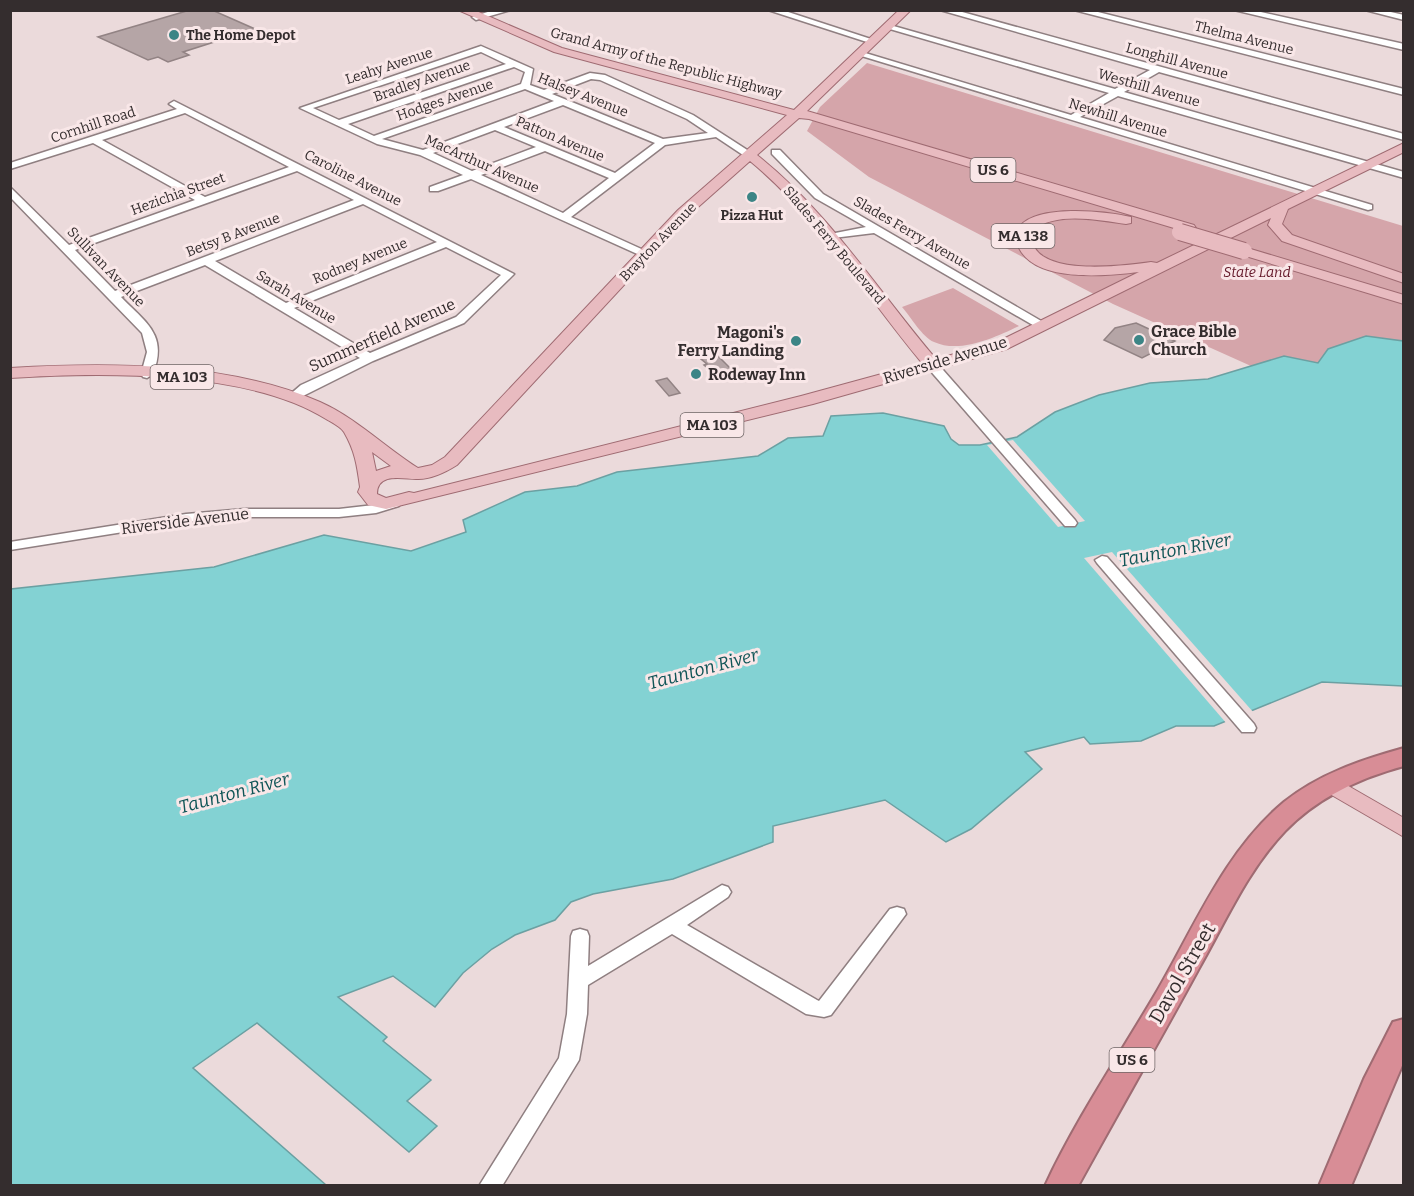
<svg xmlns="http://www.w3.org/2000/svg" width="1414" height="1196" viewBox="0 0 1414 1196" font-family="Bitter,serif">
	<rect width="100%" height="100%" fill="#ebdadb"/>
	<g fill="#d5a5aa">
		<polygon points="867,63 1403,226 1403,341 1366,336 1318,363 1284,356 1251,366 1113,304 869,177 807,131 820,107"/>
		<path d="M953,288L1019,326C996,337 960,354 934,342C922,337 911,317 902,307Z"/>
	</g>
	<polygon fill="#83d2d3" stroke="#6ba0a2" stroke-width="1.5" points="1366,336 1403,341 1403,686 1322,682 1214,726 1176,726 1141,741 1090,744 1084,737 1025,752 1042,769 971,829 946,842 885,800 773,826 773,842 673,879 593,894 571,902 555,920 515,935 492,949 463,973 435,1007 393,976 338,997 387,1037 383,1041 431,1080 407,1101 437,1126 409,1152 257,1023 193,1068 326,1185 11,1186 11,589 214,567 324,535 411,551 466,532 463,520 525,492 577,486 617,472 758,456 788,438 823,436 831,416 883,413 944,426 951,439 959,445 980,445 1017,437 1055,412 1099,395 1150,383 1208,379 1284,356 1318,363 1328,349"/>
	<g fill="#ebdadb">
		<polygon points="1013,440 1085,521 1058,527 987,445"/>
		<polygon points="1112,552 1254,713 1227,724 1084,558"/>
	</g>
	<g fill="#b5a5a6" stroke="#928384" stroke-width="1.5">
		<polygon points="190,10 212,10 255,29 183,52 189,55 168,62 158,57 148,60 98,37"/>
		<polygon points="1136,323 1175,341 1142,358 1104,340 1115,328"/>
		<polygon points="717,355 731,369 737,377 722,380 704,365 707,364 701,359"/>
		<polygon points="667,378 680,393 669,396 656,381"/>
	</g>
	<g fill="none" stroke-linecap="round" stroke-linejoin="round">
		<g stroke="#8f7f81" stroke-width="3">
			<g id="minor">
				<polygon points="494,10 511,10 476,20 472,17"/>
				<polygon points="768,10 782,10 877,41 870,43"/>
				<polygon points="940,10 955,10 1404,134 1404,140 1159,72 1124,92 1404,172 1404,178 1118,96 1080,117 1372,205 1372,209 1368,210 855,54 862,52 1071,115 1109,93 883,27 890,25 1115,89 1150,70"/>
				<polygon points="1074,10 1090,10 1404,89 1404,95"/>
				<polygon points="1234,10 1252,10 1404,44 1404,50"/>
				<polygon points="1365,10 1382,10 1404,15 1404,20"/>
				<path d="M481,46L533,69L530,85L544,90L590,73L605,75L693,115L755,155L746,157L716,137L665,145L571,217L648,252L650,254L644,257L471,179L438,191H430V187L463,175L420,155L377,144L300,108ZM481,52L506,64L339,120L313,108ZM514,67L525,72L521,84L374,136L348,124ZM591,79L600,80L687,119L708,133L663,139L552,94ZM525,89L554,101L423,150L382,139ZM563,105L655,143L615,173L504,127ZM495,130L536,147L472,171L433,153ZM545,151L609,178L563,213L481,175Z"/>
				<path d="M174,101L514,274L464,323L373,361L293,401L287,397L301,385L360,358L205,265L121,297C146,323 168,334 153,374L147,378L143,377L141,374L147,352L142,333L10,197V187L69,245L195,200L93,143L10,169V163L177,109L169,104ZM185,113L289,167L205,197L102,140ZM297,171L354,200L115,291L75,250ZM363,204L437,242L286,303L215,261ZM446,247L501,275L456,317L370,353L294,308Z"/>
				<polygon points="772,150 780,150 823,194 1048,325 1046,328 1038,328 874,233 825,239 825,235 866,227 815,198 772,154"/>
				<polygon points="932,361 936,362 1075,520 1077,523 1075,526 1065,526 928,368 926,365"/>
				<polygon points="394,499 399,500 401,503 399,506 376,513 339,517 245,517 186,522 10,550 10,542 186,514 245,509 339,509 374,505"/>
				<polygon points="1102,556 1107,557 1254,724 1256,728 1254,732 1242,732 1097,563 1095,560"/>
				<polygon points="722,885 728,887 731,892 728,897 687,925 817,1000 819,1001 890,909 897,907 904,909 906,914 831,1015 824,1017 806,1014 672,934 588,985 587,1014 579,1060 502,1186 479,1186 559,1058 567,1014 571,936 573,931 580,929 587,931 589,936 588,966"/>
			</g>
		</g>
		<g stroke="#9f6b72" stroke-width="2">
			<g id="major">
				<path d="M458,10H474L562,48L794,110L899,10H911L807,111L1194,225L1196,228L1189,232L1184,231L809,119L799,118L757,155C829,212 877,290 936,359L995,343L1139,272C1106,276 1036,283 1019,248C1016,241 1015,232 1020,226C1039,204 1105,211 1131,217V223L1126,224C1098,220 1055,211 1032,231C1025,279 1122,266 1151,262L1157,263L1404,143V152L1288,209L1282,224L1292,235L1404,274V283L1282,241L1268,225L1271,218L1007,349L813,404L386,509L368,505L358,492L360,487C357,465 355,451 344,432C341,427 331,422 326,419C249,370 100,372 10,378V368C109,362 229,362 320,402C356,418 386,448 418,468L432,465L445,457L678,210L787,115L554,52ZM750,161C819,218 865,295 922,363L801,396L414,493L409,492L386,498L377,494C377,472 403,479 416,479C430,480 446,472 457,465L688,216ZM372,452L391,466L376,471Z"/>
				<polygon points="1244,247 1404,295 1404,304 1239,254 1237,251 1239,248"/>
				<polygon points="1331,776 1404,818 1404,837 1323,790 1320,784 1323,778"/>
			</g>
		</g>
		<g stroke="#9f6b72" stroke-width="4">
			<g id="highway">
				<path d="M1404,748V766C1359,778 1317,798 1285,831C1247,871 1225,923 1198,970C1159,1042 1118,1113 1078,1186H1045C1076,1119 1119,1056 1156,993C1194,928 1225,851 1284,802C1319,774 1361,760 1404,748Z"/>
				<polygon points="1404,1019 1404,1061 1351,1186 1319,1186 1364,1079 1393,1022"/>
			</g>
		</g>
		<use href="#minor" fill="#fff" fill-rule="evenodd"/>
		<use href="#major" fill="#e8bbc0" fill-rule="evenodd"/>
		<use href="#highway" fill="#d88d96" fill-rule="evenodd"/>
		<g stroke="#9f6b72" stroke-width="18" stroke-linecap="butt">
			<polyline id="major-bridge" points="1180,232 1244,251"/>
		</g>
		<use href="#major-bridge" stroke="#e8bbc0" stroke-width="16"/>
	</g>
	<g fill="#3c8586" stroke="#f9e7e8" stroke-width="2">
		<circle cx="174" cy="35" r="6"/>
		<circle cx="752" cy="197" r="6"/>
		<circle cx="1139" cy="340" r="6"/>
		<circle cx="796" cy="341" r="6"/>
		<circle cx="696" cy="374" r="6"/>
	</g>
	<g text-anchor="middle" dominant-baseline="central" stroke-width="6" stroke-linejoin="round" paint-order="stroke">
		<g font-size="14" font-weight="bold" fill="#342d2e" stroke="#f9e7e8" text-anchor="start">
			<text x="186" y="35">The Home Depot</text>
			<text x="752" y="215" text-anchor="middle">Pizza Hut</text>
		</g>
		<g font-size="14" fill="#342d2e" stroke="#f9e7e8">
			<text transform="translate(1244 38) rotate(14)">Thelma Avenue</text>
			<text transform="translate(1177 61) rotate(15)">Longhill Avenue</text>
			<text transform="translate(666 63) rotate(15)">Grand Army of the Republic Highway</text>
			<text transform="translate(389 66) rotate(-18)">Leahy Avenue</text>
			<text transform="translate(422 81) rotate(-19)">Bradley Avenue</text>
			<text transform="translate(1149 88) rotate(16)">Westhill Avenue</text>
			<text transform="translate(583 95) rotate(22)">Halsey Avenue</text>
			<text transform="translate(445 100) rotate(-19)">Hodges Avenue</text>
			<text transform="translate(1118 118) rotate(17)">Newhill Avenue</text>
			<text transform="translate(93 125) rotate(-18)">Cornhill Road</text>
			<text transform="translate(560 139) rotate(23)">Patton Avenue</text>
			<text transform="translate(482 164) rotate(24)">MacArthur Avenue</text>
			<text transform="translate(353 178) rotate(27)">Caroline Avenue</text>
			<text transform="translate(178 194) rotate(-20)">Hezichia Street</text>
			<text transform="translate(912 233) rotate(30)">Slades Ferry Avenue</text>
			<text transform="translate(233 235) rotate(-21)">Betsy B Avenue</text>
			<text transform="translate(658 242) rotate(-46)">Brayton Avenue</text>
			<text transform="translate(834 245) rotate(50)">Slades Ferry Boulevard</text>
			<text transform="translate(360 261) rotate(-22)">Rodney Avenue</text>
			<text transform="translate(106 267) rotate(46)">Sullivan Avenue</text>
			<text transform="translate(296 297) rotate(31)">Sarah Avenue</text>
		</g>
		<g font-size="14" font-style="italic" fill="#631728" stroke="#f9e7e8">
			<text x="1257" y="272">State Land</text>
		</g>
		<g fill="#f9e7e8" stroke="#6f6566" stroke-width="1.5">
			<rect x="970.5" y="158" width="45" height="24" rx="4.5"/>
			<rect x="991.5" y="224" width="63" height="24" rx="4.5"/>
			<rect x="150.5" y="365" width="63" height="24" rx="4.5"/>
			<rect x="680.5" y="413" width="63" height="24" rx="4.5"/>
			<rect x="1109.5" y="1048" width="45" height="24" rx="4.5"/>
		</g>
		<g font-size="15" font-weight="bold" fill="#342d2e">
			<text x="993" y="170">US 6</text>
			<text x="1023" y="236">MA 138</text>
			<text x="182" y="377">MA 103</text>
			<text x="712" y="425">MA 103</text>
			<text x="1132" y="1060">US 6</text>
		</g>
		<g font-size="16" font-weight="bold" fill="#342d2e" stroke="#f9e7e8" text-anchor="start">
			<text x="1151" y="331">Grace Bible<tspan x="1151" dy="18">Church</tspan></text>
			<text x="784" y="332" text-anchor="end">Magoni's<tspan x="784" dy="18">Ferry Landing</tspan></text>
			<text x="708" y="374">Rodeway Inn</text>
		</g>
		<g font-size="16" fill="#342d2e" stroke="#f9e7e8">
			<text transform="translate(382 335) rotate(-24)">Summerfield Avenue</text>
			<text transform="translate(945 360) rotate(-17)">Riverside Avenue</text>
			<text transform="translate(185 521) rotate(-7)">Riverside Avenue</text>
		</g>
		<g font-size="18" font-style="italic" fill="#105557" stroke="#f9e7e8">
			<text transform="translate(1175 550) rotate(-11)">Taunton River</text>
			<text transform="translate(703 669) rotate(-15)">Taunton River</text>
			<text transform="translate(234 793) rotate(-15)">Taunton River</text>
		</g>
		<g font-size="20" fill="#342d2e" stroke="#f9e7e8">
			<text transform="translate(1182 973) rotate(-60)">Davol Street</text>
		</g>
	</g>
	<rect width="1414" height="1196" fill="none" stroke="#342d2e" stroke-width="24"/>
</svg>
